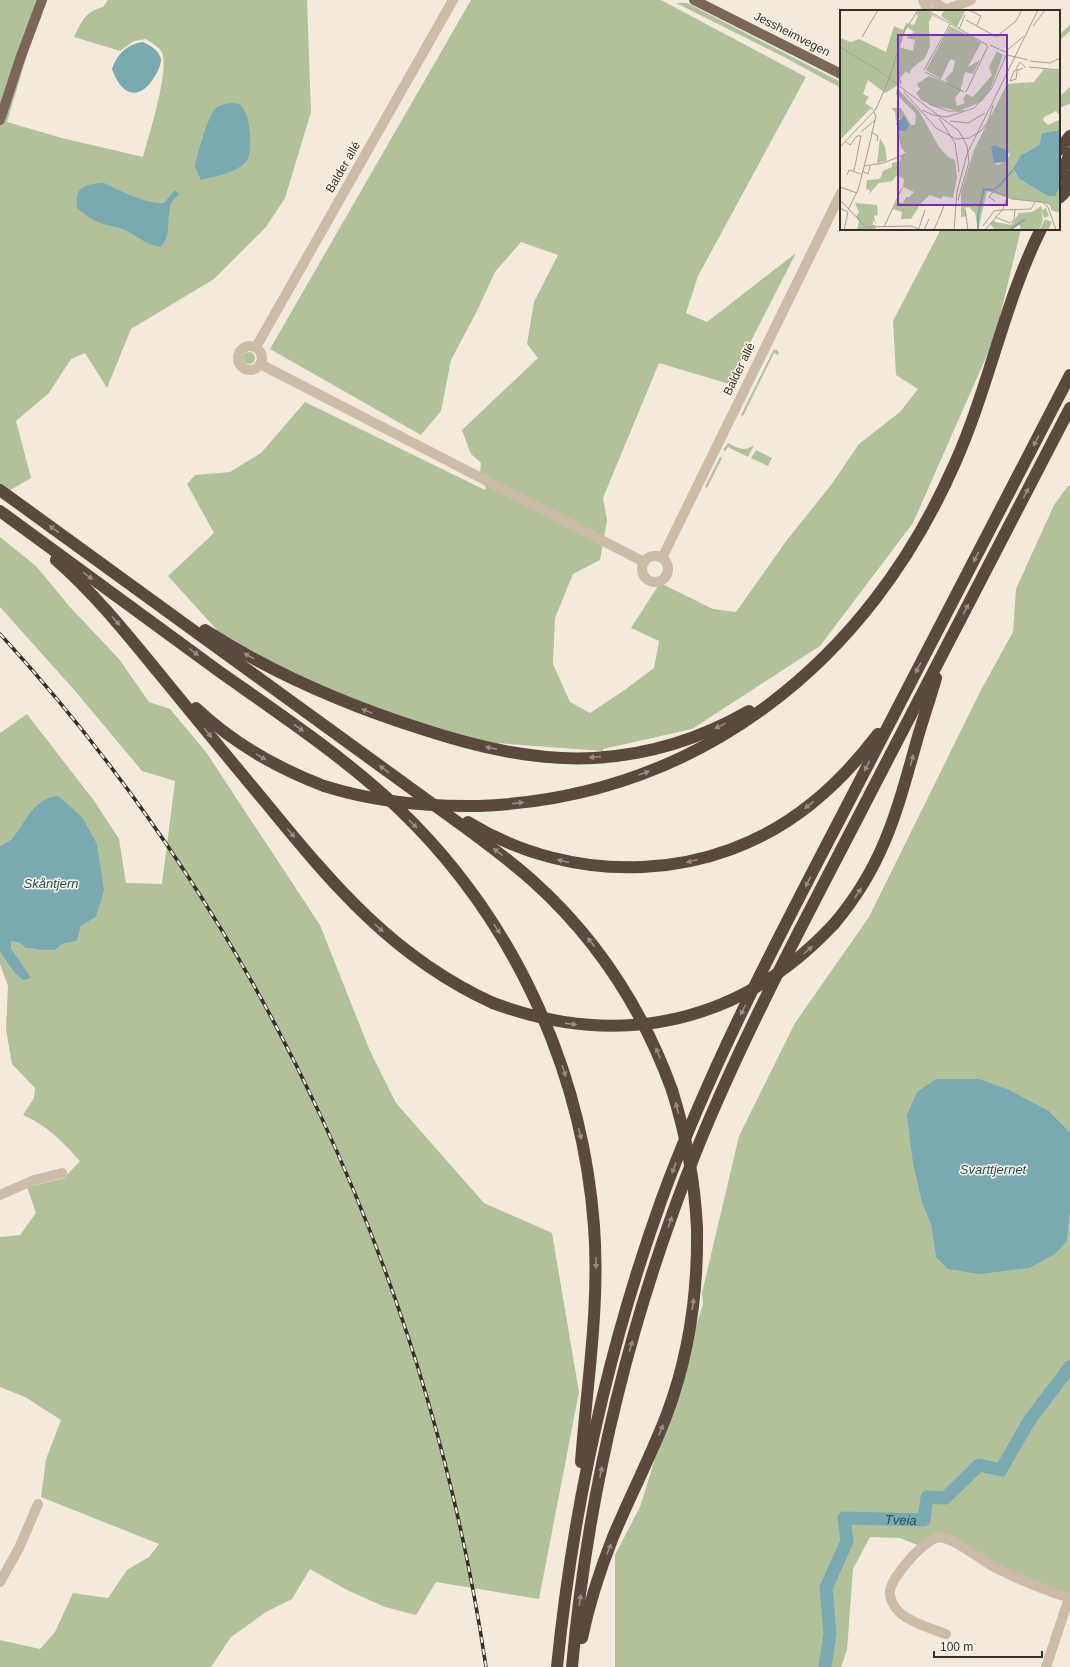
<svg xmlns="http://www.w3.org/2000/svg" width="1070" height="1667" viewBox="0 0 1070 1667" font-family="Arial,sans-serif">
	<rect width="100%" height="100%" fill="#f3eadc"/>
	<g fill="#b1c29b">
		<path d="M0,0H47L35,28L7,122L62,138L143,157C148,138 170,69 162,53C160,47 151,43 146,39L134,41L120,51L74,37C82,21 85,12 103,7L108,0H307L311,112L285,198L266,227L214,279L131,329L107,388L85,353L71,359L49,393L16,421L31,478L0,496Z"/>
		<polygon points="471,0 661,0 806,77 698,276 686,313 707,322 796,253 729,384 659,363 603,498 607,520 600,560 573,574 555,618 553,664 570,702 590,713 626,689 654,668 659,641 631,628 660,583 713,609 736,612 787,540 831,485 859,444 900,412 918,389 896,375 893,321 941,229 1021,229 995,337 913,523 820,646 692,729 603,749 603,751 483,742 349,700 227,641 168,576 214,533 187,484 195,475 230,472 261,453 305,402 485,490 487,475 480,473 481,463 471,454 462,430 538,358 527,344 534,302 558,255 521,242 495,272 477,311 451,360 441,411 421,435 270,349"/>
		<polygon points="676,3 687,3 841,82 841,88 784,57"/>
		<polygon points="1070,25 1070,31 1059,41 1059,35"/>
		<polygon points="1070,87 1070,104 1059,108 1059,97"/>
		<polygon points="774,349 778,351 779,355 774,353 743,416 741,415"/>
		<circle cx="249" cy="358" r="6"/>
		<path d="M728,443C737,447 744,453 754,445L748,457L728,447L725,451L723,450Z"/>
		<polygon points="756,450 772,458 768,466 751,458"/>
		<polygon points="720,457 722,458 707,488 705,487"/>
		<polygon points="1068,486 1070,486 1070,1132 1049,1111 923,1206 931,1225 936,1257 1067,1241 1070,1212 1070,1600 981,1557 941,1542 920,1546 900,1538 870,1537 853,1569 847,1650 841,1667 615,1667 615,1555 640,1507 703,1304 702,1293 739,1136 795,1023 869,917 981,690 1013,632 1016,589 1054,505"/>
		<path d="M0,537L36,566L70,607L119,659L149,702L170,709L206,752L320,925L370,1051L396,1103L484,1203L552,1233L579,1392L539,1599L436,1582L416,1615L385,1607L347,1590L310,1569L292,1599L266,1612L231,1637L211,1667H0V1640L40,1649L55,1632L73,1593L108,1598L127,1570L149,1557L159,1544L41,1497L46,1459L61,1420L25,1397L0,1387V1237L20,1235L36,1213L27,1187L64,1178L80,1161C61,1140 49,1127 23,1115L34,1098L35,1088L12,1064L6,1029L8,986L0,964V952L13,971L30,977L11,948V941L20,943L26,948L55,950L62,944L77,941L81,926L96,917L33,809C24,821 15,841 0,846V733L27,714L95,802L119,839L126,883L162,884L175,781L142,771L76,692L0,607Z"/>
	</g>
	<g fill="#7aa9b1">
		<path d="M143,42C149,45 159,50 161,59C161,64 158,72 155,76C139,103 121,95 112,69C117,54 127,44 143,42Z"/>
		<path d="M230,103C235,103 240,103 243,108C250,117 254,153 246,162C235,173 216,176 201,180L195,167C197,154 207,119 215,109C219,105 225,104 230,103Z"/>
		<path d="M104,183C118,190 148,205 164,203L175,190L179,194C177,197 172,200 171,204C166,218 172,235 161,247C149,246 138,237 127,231C120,227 112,227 104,224C94,221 84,215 77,208C74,186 86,184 104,183Z"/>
		<path d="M58,796L82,817L97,844L104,890L96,917L81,926L77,941L62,944L55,950H46L26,948L20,943L11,941V948L31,978L23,980L13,971L0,952V846C25,837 24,800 58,796Z"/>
		<polygon points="936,1079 979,1079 1009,1090 1049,1111 1070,1132 1070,1212 1067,1241 1055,1254 1029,1268 980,1274 948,1269 936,1257 931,1225 923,1206 913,1163 907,1115 917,1092"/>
	</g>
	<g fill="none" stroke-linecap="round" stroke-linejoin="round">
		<path stroke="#7aa9b1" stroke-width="13" id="s1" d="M825,1667L830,1633L826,1588L847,1541L844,1518L924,1520L927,1497L945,1498L979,1465L1001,1470L1029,1421L1070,1367"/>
		<g stroke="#cbbba7" stroke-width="10">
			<polyline points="923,0 928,11"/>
			<polyline points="932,0 945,9"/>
			<polyline points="948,9 971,0"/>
			<polyline points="936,11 945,9 951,11"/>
			<circle cx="250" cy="358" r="12"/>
			<polyline points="256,347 453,0"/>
			<polyline points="260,364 644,562"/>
			<circle cx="655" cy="569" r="13"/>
			<polyline points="662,558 841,193"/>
			<polyline points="0,1195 34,1180 62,1173"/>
			<polyline points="0,1582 19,1548 38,1504"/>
			<path d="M946,1634C934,1630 908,1621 899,1612C894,1607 889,1598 890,1591C891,1577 927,1536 941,1537C955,1538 980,1560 994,1567C1018,1579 1044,1590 1070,1598"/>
			<polyline points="1046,1667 1069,1598"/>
		</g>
		<g stroke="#7a6758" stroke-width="10">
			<polyline points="694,0 841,74"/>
			<polyline points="0,120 20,59 42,0"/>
		</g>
		<g stroke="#59493f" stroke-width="12">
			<polyline points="1059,150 1070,136"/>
			<path d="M1059,168C1070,176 1070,190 1059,198"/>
			<polyline points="1063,171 1070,153"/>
			<path d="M0,490L467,829C490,846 513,863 534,882C597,939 643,1010 672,1090"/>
			<path d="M0,511C73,565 147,618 220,672C281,715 344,757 398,808C513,918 582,1068 594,1226C600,1305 587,1383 581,1462"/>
			<path d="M56,560C94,593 126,633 158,672C194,716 230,760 266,803C333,885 394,958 493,1003"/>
			<path d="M205,630C272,673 346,705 422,729C477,747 535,761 594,758C648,755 702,738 749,711"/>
			<path d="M196,708C233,743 277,768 324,786"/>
			<path d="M479,806C700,797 868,662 955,463C989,387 1004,303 1041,229"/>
			<path d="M468,822C574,887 713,883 811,804C836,784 859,759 878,734"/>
			<path d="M834,924C884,865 897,811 917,740C923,719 930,699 936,678"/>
			<path d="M582,1638C589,1604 600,1570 613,1537C630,1496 651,1456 667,1414C689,1355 698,1293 697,1229"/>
			<path d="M557,1667C573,1508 607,1352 661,1201C709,1069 775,944 840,819C916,671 993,523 1070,375"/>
			<path d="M572,1667C588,1490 631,1314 697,1149C747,1026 811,909 871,792C938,664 1004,536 1070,408"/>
		</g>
		<g stroke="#382e28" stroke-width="3.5">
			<path id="rail" d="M0,634C262,920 429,1284 486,1667"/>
		</g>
		<use href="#rail" stroke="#faf4e8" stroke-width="2" stroke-dasharray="6" stroke-linecap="butt"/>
		<g stroke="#59493f" stroke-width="12">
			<path d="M324,786C375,802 426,807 479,806"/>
			<path d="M493,1003C620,1050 741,1024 834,924"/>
			<path d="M672,1090C686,1135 695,1182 697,1229"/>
		</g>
	</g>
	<defs><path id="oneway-solid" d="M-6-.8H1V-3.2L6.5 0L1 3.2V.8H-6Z"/></defs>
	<g fill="#998d83">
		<use href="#oneway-solid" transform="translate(1036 441) rotate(118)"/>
		<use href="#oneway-solid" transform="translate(1026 493) rotate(-63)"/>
		<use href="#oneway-solid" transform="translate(54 529) rotate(-144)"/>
		<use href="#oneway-solid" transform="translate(976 557) rotate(117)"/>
		<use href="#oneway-solid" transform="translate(88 576) rotate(36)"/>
		<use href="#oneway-solid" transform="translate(966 609) rotate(-63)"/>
		<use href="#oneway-solid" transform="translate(116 621) rotate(49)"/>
		<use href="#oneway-solid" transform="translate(194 652) rotate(36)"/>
		<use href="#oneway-solid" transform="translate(249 656) rotate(-151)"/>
		<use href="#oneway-solid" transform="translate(918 668) rotate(118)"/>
		<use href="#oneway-solid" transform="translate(367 711) rotate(-159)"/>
		<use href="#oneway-solid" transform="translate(720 726) rotate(154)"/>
		<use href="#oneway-solid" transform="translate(299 728) rotate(36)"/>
		<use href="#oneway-solid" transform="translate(208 733) rotate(51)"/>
		<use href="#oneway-solid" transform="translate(491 748) rotate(-169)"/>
		<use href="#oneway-solid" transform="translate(261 757) rotate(31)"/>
		<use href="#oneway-solid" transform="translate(595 757) rotate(176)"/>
		<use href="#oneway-solid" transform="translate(912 760) rotate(-75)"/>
		<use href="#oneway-solid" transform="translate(867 766) rotate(117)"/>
		<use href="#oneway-solid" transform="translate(384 769) rotate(-144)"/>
		<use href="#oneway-solid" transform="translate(644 773) rotate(-20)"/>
		<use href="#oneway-solid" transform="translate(518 803) rotate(-7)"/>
		<use href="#oneway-solid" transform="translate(809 805) rotate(142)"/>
		<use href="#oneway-solid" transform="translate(413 824) rotate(45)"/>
		<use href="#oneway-solid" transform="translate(291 833) rotate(50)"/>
		<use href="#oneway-solid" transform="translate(498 852) rotate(-143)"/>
		<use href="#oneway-solid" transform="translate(563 861) rotate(-167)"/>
		<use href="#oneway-solid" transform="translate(692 861) rotate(166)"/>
		<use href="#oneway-solid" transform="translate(808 882) rotate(117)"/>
		<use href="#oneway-solid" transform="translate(858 893) rotate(-56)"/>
		<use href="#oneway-solid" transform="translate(379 928) rotate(42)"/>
		<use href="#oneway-solid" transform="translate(497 929) rotate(57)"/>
		<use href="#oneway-solid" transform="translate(591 942) rotate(-128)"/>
		<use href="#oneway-solid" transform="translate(808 950) rotate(-42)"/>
		<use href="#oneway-solid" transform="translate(743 1010) rotate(116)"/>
		<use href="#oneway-solid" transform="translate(571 1024) rotate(7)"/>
		<use href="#oneway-solid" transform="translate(658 1053) rotate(-113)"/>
		<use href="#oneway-solid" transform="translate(564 1071) rotate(73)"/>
		<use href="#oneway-solid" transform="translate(677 1108) rotate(-106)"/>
		<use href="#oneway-solid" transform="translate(580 1134) rotate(78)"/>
		<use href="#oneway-solid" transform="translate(674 1168) rotate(111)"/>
		<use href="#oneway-solid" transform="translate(670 1222) rotate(-71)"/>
		<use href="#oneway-solid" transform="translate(596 1263) rotate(89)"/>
		<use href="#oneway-solid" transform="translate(693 1304) rotate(-82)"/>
		<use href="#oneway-solid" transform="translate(631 1346) rotate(-74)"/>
		<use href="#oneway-solid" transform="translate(661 1430) rotate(-68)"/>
		<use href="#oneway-solid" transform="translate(601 1472) rotate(-79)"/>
		<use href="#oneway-solid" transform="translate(609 1549) rotate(-69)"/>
		<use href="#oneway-solid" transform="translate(580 1600) rotate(-82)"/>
	</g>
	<g text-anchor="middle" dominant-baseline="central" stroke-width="3" stroke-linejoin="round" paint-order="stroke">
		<g font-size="12" fill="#382e28" stroke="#faf4e8">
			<text transform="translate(792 34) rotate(27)">Jessheimvegen</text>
			<text transform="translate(343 167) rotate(-60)">Balder allé</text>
			<text transform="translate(739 369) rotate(-64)">Balder allé</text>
		</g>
		<g font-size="13" font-style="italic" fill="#1c505b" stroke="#faf4e8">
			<text x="51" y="883">Skåntjern</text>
			<text x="993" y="1169">Svarttjernet</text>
			<text stroke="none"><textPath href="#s1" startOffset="211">Tveia</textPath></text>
		</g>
	</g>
	<g transform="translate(840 10)">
		<rect width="220" height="220" fill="#f3eadc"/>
		<path d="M79,0H86L109,15L90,4L92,6L89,12L90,36L85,48L72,58L69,64L66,61L60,68L62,73L45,83L28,70L23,84L29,87L25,93L35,100L30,99L0,130V28L11,32L19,29L46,42L54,16L63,20L66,13L74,15L78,6L76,4ZM67,17L74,22L66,28L75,30L73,41L59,37ZM104,0H128L125,1L117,17L101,6ZM110,16L144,33L147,36V37L145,34L133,28L141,33L128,57L140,50L133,64L125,62L120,82L115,88L117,96L125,93L123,89L126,84L133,87L152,65L149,57L157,41L163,45L151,78L142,91L120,101L94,96L81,90L76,83L80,79L77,74L89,66L108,74L105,69L113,61L115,51L111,49L109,52L101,69L86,60ZM204,59L220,61V106L216,101L204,107L203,110L208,115L219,110L220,120L202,123L199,135L184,143L173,160L179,169L208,186H213L220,176V203L211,200L210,195L203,193L172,189L147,181L138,220L135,203L129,197L125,198L127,206L121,207V183L134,140L167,74L194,72ZM151,138L170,143L167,151L158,155L154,153ZM57,78L79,101L99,137L108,147L115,150L117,167L113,188L103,186L101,189L90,185L82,192L71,209H61L62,202L53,199L56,192L63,193L66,187H69L74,182L63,177L64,169L57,165L52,171L39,173L29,184L30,180L26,179L27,170L40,169L43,161L52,157V153L60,151L61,146L66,143L61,138L57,119L61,124L62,107L56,111L55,102L51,98H61L71,115H75L76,104L56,84ZM40,128L45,137L47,151L37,153ZM15,193L37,195L38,205L34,206L36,214L33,210V215H36L35,219L17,220L19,211L16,207L19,202ZM201,196L202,200L206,198L209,206L204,208L201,200L203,210L199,220H180V215H178L172,220H155L150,214L155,210V212L171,215L179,203L192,202ZM205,209L212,212L208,220H202L200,219Z" fill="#b1c29b" fill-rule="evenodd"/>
		<path d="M64,106L69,115L66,121H60L61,125L56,113ZM220,120V176L215,186H208L179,169L173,159L181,145L199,135L202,123ZM154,135L169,141L166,152L154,153L151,138Z" fill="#7aa9b1"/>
		<path fill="none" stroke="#7aa9b1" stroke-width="2" d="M138,220V205L144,179L153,180L160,175L173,160M170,220L185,209"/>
		<path fill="none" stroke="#a89f94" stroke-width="1" d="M87,0L147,35M129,0L141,6L137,15M126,10L155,26M193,16L205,0M119,19L125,5M22,27L38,0M156,27L176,11L182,0M150,35L165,42M0,37L38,60L119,121L127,136L129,152L118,190M165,42L184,26M167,45L188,50M190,51L210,53L220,48M189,57L220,60M183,58L179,60H176L174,61L170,71L176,69L177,62V57L180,52L186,58M84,60L110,14M85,62L124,82M64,82L96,118L116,129L129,128L141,121L148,112L153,95M126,82L148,36M89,94L108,101H124M82,100L93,105L107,107L134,98L152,78L166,45M99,108L115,133L119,162M110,111L128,113L145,103M21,122L35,110M31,122L38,126L37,131M5,131L10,135L17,126H21L14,161M0,137L36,99L49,69L64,22L78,0M24,156L44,153L65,144M22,161L28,164L30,156M7,165L9,160L21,164M0,177L17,183M0,190L26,217L71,216L82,220M155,191L149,187L154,181L172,189L202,192L208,197L216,220M0,198L8,202L4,220M125,199L128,220M8,200L18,180L26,149L36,106L34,102M162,200L191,199L196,191M155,207L170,213L174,210L175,199M143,216L154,201L162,200M44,217L62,178M79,218L85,200M84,220L89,209M94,220L104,196M114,220L117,182L127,144L198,0M145,220L163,199L167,188"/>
		<path fill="#7b2cbf" fill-opacity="0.15" stroke="#7b2cbf" stroke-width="2" d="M58,25H167V195H58Z"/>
		<rect width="220" height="220" fill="none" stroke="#382e28" stroke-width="2"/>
	</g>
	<path d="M934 1651v6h108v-6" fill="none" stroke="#382e28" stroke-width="2"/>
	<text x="940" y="1651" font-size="12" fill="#382e28" stroke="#faf4e8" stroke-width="3" paint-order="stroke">100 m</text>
</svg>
